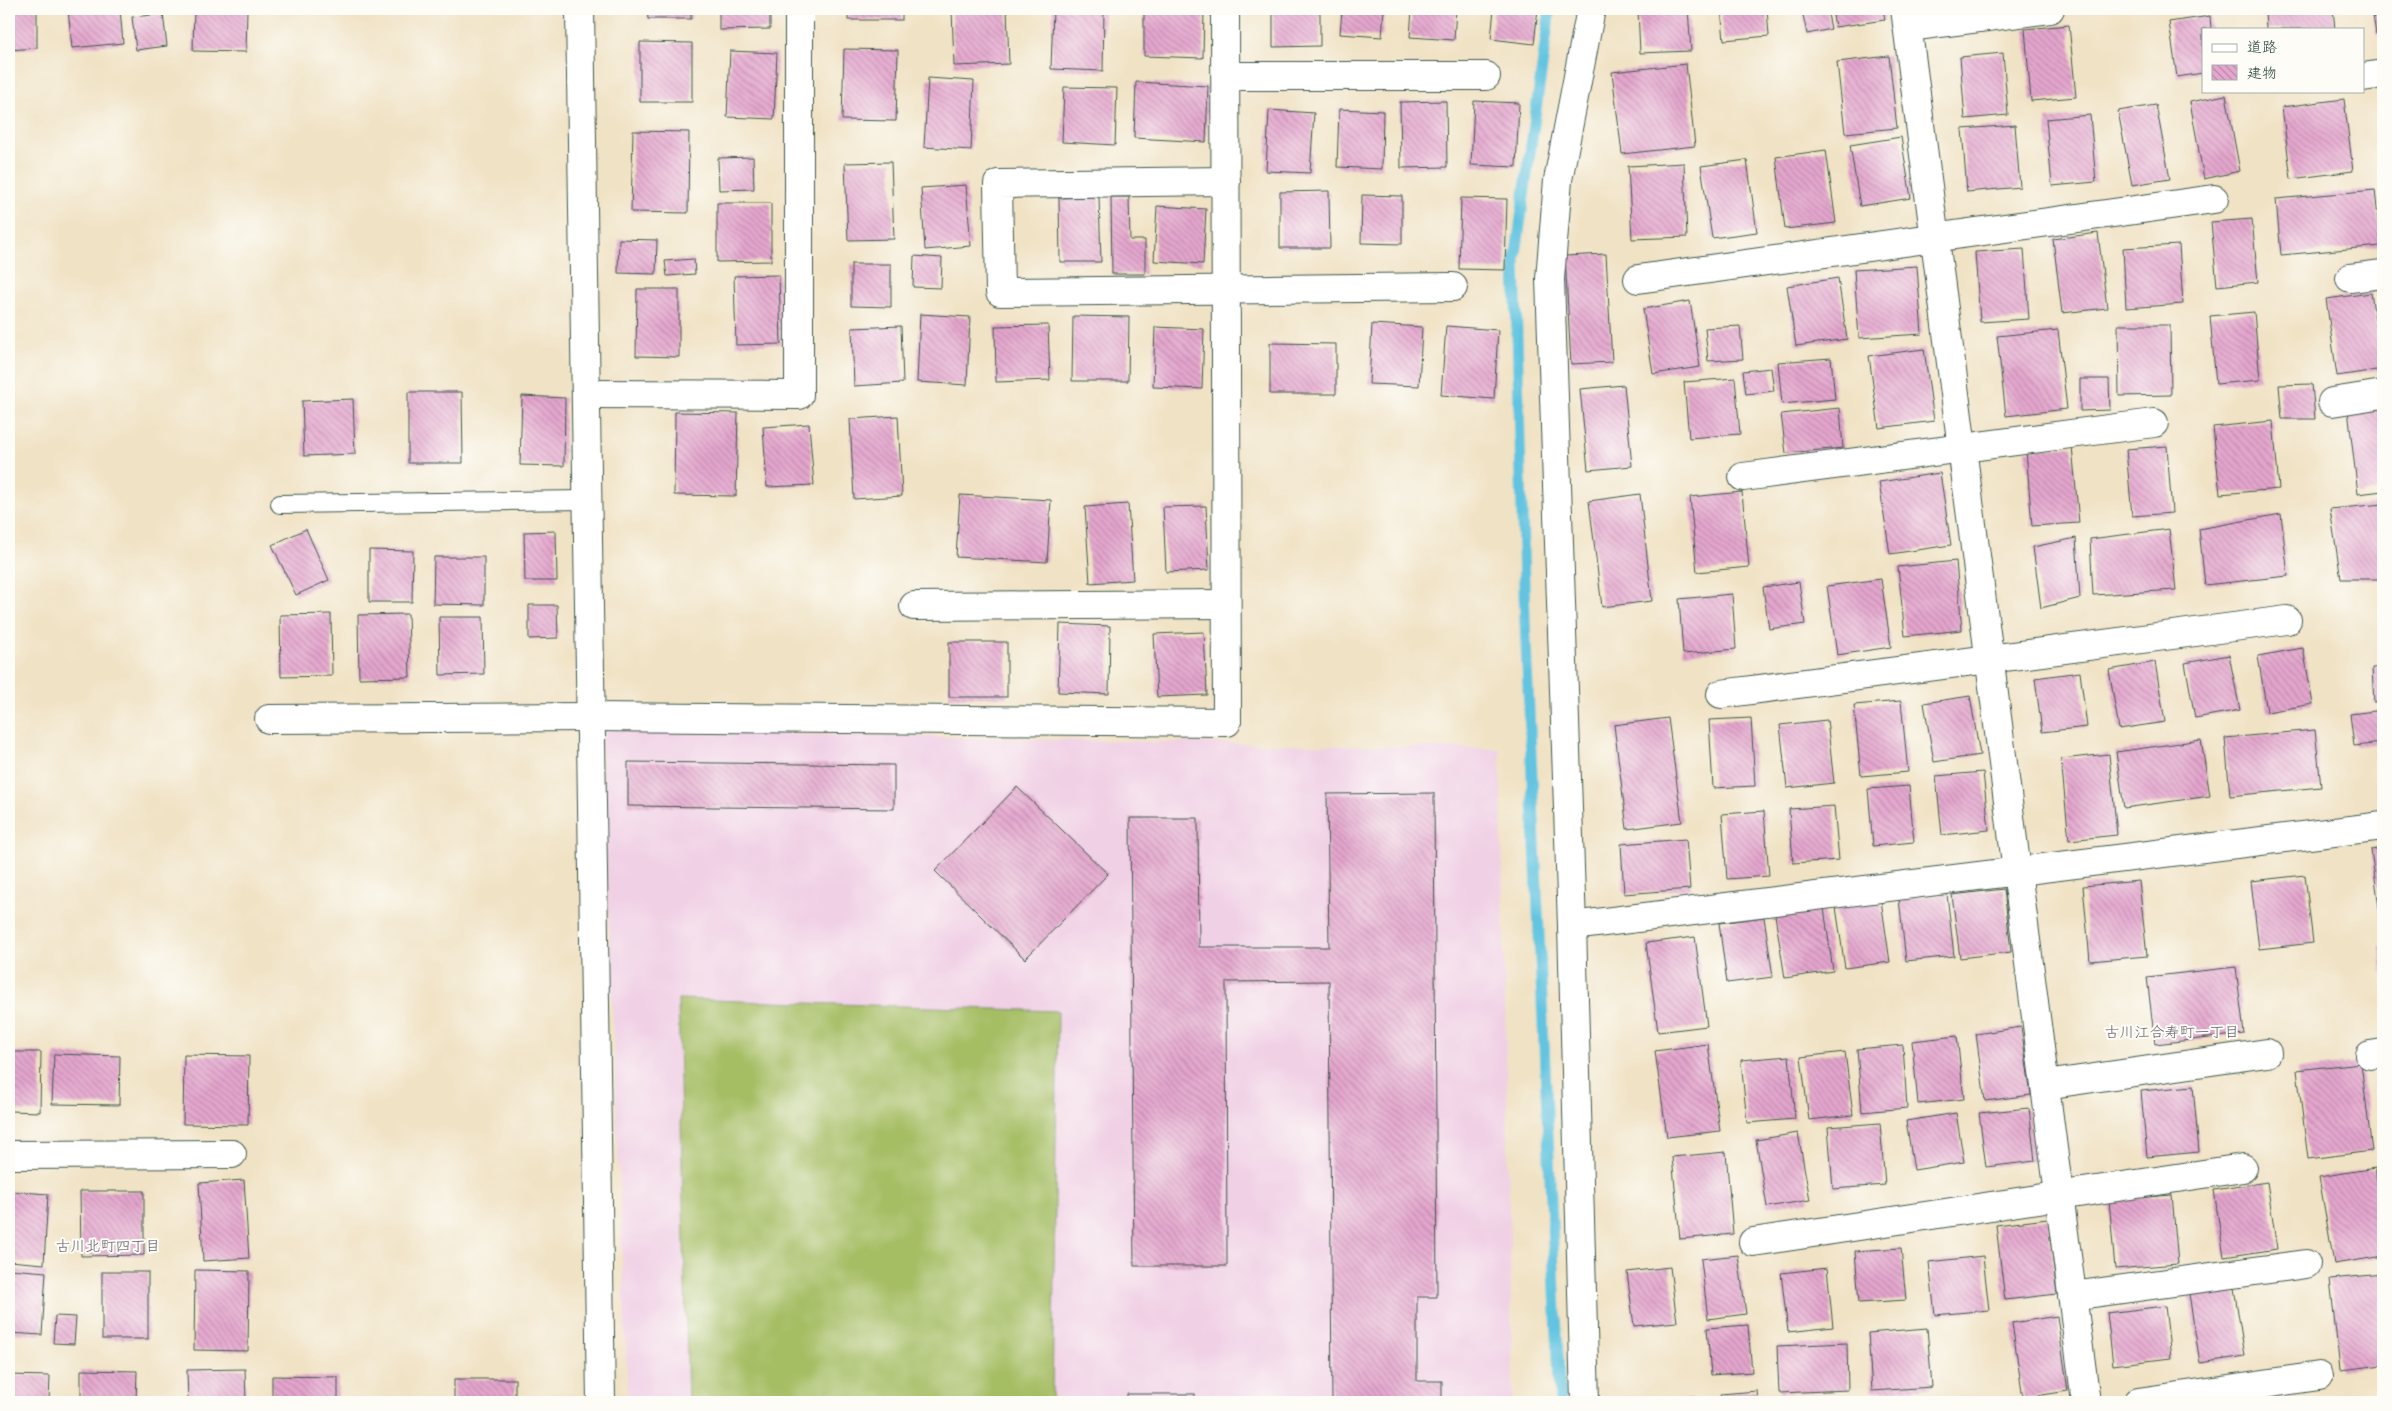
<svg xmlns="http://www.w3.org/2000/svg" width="2392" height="1411" viewBox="0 0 2392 1411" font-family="Mali,'Klee One',sans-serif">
	<defs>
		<pattern id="building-back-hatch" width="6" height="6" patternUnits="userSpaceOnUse" patternTransform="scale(1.25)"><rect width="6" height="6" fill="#e5a6ce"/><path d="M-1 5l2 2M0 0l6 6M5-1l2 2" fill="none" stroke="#b988a8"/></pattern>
	</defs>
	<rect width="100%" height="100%" fill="#fdfcf7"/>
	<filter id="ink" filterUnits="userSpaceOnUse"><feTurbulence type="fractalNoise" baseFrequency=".02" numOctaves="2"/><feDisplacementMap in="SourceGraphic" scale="10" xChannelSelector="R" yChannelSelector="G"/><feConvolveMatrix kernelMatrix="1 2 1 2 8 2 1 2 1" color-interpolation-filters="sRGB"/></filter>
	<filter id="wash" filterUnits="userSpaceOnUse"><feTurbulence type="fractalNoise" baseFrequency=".0096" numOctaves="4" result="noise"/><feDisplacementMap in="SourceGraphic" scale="20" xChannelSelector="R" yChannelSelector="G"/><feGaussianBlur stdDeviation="1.12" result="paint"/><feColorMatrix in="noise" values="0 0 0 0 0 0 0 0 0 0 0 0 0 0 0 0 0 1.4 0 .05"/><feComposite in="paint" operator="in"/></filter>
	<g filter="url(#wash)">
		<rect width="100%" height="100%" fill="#f0e2c4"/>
		<polygon fill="#f0d0e5" points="601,730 1500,749 1513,1402 628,1402"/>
		<polygon fill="#a5bd63" stroke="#627d4c" points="678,999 1058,1011 1052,1402 688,1402"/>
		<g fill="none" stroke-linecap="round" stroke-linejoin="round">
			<polyline stroke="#62c4e0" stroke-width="11" points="1550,9 1515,261 1525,620 1560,1402"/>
		</g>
		<g id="blocks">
			<g fill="url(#building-back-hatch)">
				<polygon points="9,9 37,9 37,48 9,50"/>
				<polygon points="68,9 120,9 123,43 72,48"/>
				<polygon points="194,9 247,9 246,52 193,51"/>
				<polygon points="647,9 691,9 691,19 648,19"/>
				<polygon points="719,9 770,9 770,29 719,30"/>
				<rect x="848" y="9" width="54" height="11"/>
				<polygon points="952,9 1007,9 1009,64 954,66"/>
				<polygon points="1053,9 1104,9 1103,71 1051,69"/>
				<polygon points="1144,9 1204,9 1203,58 1144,56"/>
				<polygon points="1273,9 1320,9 1320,46 1273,47"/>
				<polygon points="1342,9 1384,9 1382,37 1340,34"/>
				<polygon points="1412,9 1456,9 1454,40 1410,37"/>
				<polygon points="1494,9 1538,9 1534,44 1491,39"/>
				<polygon points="1638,9 1688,9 1691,51 1640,53"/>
				<polygon points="1721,9 1767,9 1769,36 1724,40"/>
				<polygon points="1827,9 1831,29 1807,34 1802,10"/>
				<polygon points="1832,9 1883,9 1885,20 1835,27"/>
				<polygon points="2265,9 2333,9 2335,29 2266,29"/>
				<polygon points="2372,9 2383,9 2383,33 2376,34"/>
				<polygon points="163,14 167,46 136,50 132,17"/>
				<polygon points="2210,16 2211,29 2203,29 2203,73 2177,77 2169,22"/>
				<polygon points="2069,25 2076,97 2031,101 2025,29"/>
				<polygon points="640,42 692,43 692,102 640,102"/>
				<polygon points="844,49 898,50 896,121 842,120"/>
				<polygon points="730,51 777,53 774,119 727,117"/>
				<polygon points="2003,53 2008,115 1965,119 1960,57"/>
				<polygon points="1889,56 1897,128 1845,133 1837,62"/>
				<polygon points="1686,64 1695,146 1622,154 1612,72"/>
				<polygon points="928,78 974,81 971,150 924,147"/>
				<polygon points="1136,82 1208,86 1206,142 1134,138"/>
				<polygon points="1064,87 1117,88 1115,145 1062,142"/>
				<polygon points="2226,95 2240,171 2204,179 2190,102"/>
				<polygon points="2344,99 2353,171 2291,179 2282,107"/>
				<polygon points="1446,101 1447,167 1401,168 1400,102"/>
				<polygon points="1474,101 1519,103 1516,167 1471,165"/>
				<polygon points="2156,105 2170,179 2132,185 2118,111"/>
				<polygon points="1339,109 1383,111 1382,169 1337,167"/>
				<polygon points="1269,110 1314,113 1310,173 1266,171"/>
				<polygon points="2090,115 2096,182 2052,186 2046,119"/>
				<polygon points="2015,125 2020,187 1967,192 1962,129"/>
				<polygon points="633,131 689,132 688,213 631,212"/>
				<polygon points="1901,137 1911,198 1860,206 1850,145"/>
				<polygon points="1826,150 1836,223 1785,229 1776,157"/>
				<polygon points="753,157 754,189 719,190 718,158"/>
				<polygon points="1747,160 1757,232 1712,238 1701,166"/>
				<polygon points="891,162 894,239 848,240 845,163"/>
				<polygon points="1684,163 1687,237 1632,239 1628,166"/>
				<polygon points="966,185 971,246 925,250 921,188"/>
				<polygon points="2375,190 2381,246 2281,255 2276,199"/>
				<polygon points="1329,191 1330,248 1280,248 1280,192"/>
				<polygon points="1362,195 1402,196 1402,244 1361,243"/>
				<polygon points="1099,197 1101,262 1060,262 1059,198"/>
				<polygon points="1111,197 1129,197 1130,240 1145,240 1145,274 1112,274"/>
				<polygon points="1461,198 1507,199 1505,270 1459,269"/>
				<polygon points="717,203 771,203 771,261 717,262"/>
				<polygon points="1157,206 1206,209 1203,264 1154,261"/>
				<polygon points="2252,219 2258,282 2217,286 2211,222"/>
				<polygon points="2098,233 2107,308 2062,313 2053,239"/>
				<polygon points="619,239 657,240 656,274 618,273"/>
				<polygon points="2179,245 2183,304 2126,308 2123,248"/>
				<polygon points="2024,249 2029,319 1980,322 1975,252"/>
				<polygon points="1606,254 1612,362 1571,364 1565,256"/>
				<polygon points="914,256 942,258 941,288 913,287"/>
				<polygon points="694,259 695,274 667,276 665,261"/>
				<polygon points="851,264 891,264 891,307 851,306"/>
				<polygon points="1917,266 1922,334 1859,338 1854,270"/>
				<polygon points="779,275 781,344 736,345 734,276"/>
				<polygon points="1838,278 1847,339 1796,346 1787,286"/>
				<polygon points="637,289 679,289 679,357 636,356"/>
				<polygon points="2371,293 2383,369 2337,376 2326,299"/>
				<polygon points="1690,301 1700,367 1653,374 1643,309"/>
				<polygon points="2254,312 2260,380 2216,384 2210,316"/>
				<polygon points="920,314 970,317 967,385 917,382"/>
				<polygon points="1073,316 1129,317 1128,381 1072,381"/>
				<polygon points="1372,324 1422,327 1419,386 1369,384"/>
				<polygon points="1048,325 1050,380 996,382 995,326"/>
				<polygon points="2118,325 2170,325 2171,395 2119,396"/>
				<polygon points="901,326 903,383 854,386 852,328"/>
				<polygon points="1446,326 1498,330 1494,399 1441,395"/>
				<polygon points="1740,326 1743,359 1708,361 1705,328"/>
				<polygon points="1155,327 1204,329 1202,389 1153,387"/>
				<polygon points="2058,330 2067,409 2006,416 1997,336"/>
				<polygon points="1270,343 1336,344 1336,394 1270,394"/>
				<polygon points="1924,349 1934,421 1879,428 1869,356"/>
				<polygon points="1831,358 1835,399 1782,404 1778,362"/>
				<polygon points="1771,368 1774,391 1746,394 1743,371"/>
				<polygon points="1735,378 1740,434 1689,438 1684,382"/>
				<polygon points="2080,379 2109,379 2110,410 2080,411"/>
				<polygon points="2312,384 2315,419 2282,419 2279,385"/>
				<polygon points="1624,385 1632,466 1588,470 1580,389"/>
				<polygon points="408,392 462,392 463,463 408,463"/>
				<polygon points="522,396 565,398 564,466 520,465"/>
				<polygon points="353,399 355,454 304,456 302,401"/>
				<polygon points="2383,405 2383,491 2358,494 2348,410"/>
				<polygon points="1840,408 1843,448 1786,453 1781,414"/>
				<polygon points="675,412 738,413 736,496 674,495"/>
				<polygon points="898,416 902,496 854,499 850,419"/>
				<polygon points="2273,421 2279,489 2220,494 2213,427"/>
				<polygon points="809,424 814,485 767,487 763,427"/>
				<polygon points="2072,446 2079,523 2032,526 2026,450"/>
				<polygon points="2167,446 2172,513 2132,516 2126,449"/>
				<polygon points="1940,473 1951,545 1890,554 1879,482"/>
				<polygon points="1742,492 1749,567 1697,572 1690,497"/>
				<polygon points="1640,494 1652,601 1602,607 1589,501"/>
				<polygon points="960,495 1051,500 1047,562 956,557"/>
				<polygon points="1128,504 1133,580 1090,583 1085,507"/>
				<polygon points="2383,504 2383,579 2341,579 2330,509"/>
				<polygon points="1206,506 1209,570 1166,572 1163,507"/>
				<polygon points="2281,514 2288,576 2205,585 2199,529"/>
				<polygon points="306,529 329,580 296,595 272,545"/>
				<polygon points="2169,529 2176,590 2093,595 2090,539"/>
				<polygon points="556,531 557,581 525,581 524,532"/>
				<polygon points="2076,538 2080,598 2041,608 2033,547"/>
				<polygon points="369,550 413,551 412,602 369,602"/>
				<polygon points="434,557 484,557 484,605 433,604"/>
				<polygon points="1956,561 1962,630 1905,636 1898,567"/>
				<polygon points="1881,579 1891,647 1837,655 1827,586"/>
				<polygon points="1799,582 1805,624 1769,629 1763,587"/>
				<polygon points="1732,594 1736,649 1683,654 1679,599"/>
				<polygon points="529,605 557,605 558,638 529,639"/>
				<polygon points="331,614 332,676 281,677 280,615"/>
				<polygon points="408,614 410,677 359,678 358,615"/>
				<polygon points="439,617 483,617 484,674 440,675"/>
				<polygon points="1060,624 1110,626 1109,694 1058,692"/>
				<polygon points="1204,632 1207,695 1157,697 1154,634"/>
				<rect x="949" y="642" width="58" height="55"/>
				<polygon points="2303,648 2313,704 2267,712 2258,656"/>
				<polygon points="2229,655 2240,710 2195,718 2185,663"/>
				<polygon points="2155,662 2165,722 2119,729 2109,670"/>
				<polygon points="2383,667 2383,703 2374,703 2372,668"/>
				<polygon points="2080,672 2087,727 2042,732 2035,678"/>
				<polygon points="1970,696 1980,755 1934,762 1924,703"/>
				<polygon points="1901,701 1908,772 1861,776 1854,705"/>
				<polygon points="2383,710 2383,743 2354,746 2350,714"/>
				<polygon points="1668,718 1682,822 1627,829 1614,725"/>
				<polygon points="1751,718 1755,786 1713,788 1709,720"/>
				<polygon points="1827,720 1834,783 1787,788 1780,725"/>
				<polygon points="2315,730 2321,787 2230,796 2225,738"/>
				<polygon points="2201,740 2210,796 2124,808 2116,752"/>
				<polygon points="2109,754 2117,835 2069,840 2061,759"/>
				<polygon points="628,762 894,765 894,809 628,806"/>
				<polygon points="1983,772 1989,830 1942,835 1936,776"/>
				<polygon points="1909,786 1914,842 1873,846 1868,789"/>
				<polygon points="1017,787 1108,874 1025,959 935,871"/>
				<polygon points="1434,793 1437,1297 1417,1297 1417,1381 1442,1381 1442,1402 1332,1402 1329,981 1226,982 1227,1266 1134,1266 1130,818 1198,818 1199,947 1329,947 1327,794"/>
				<polygon points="1834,806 1839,860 1793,863 1789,809"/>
				<polygon points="1764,811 1769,876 1727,879 1722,814"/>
				<polygon points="1686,839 1690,889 1624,894 1621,844"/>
				<polygon points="2383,848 2383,929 2382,929 2371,850"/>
				<polygon points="2305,875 2313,943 2259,949 2251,881"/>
				<polygon points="2139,881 2147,956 2090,961 2083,886"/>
				<polygon points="2004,889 2011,952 1960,958 1952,895"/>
				<polygon points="1947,894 1954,956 1906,961 1899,899"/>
				<polygon points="1881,900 1890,962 1845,968 1836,907"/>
				<polygon points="1824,908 1833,971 1785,978 1775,915"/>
				<polygon points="1764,917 1773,977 1727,983 1719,923"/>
				<polygon points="1695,937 1707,1026 1658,1032 1646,943"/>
				<polygon points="2380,946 2383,946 2383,972 2382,972"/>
				<polygon points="2236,967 2244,1034 2155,1044 2147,977"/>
				<polygon points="2021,1027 2031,1095 1985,1101 1976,1034"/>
				<polygon points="1957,1036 1964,1099 1918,1104 1912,1041"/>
				<polygon points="1708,1044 1720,1131 1667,1137 1655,1051"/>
				<polygon points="1903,1045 1907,1108 1862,1112 1857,1049"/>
				<polygon points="9,1052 41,1052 40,1112 9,1111"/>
				<polygon points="1845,1052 1853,1115 1809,1120 1801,1057"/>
				<polygon points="54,1054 120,1056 119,1105 52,1104"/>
				<polygon points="184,1055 249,1056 248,1125 183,1124"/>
				<polygon points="1789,1056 1795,1119 1747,1123 1741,1060"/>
				<polygon points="2361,1063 2372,1151 2308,1159 2297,1070"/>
				<polygon points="2193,1086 2199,1152 2147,1157 2141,1091"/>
				<polygon points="2029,1108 2035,1161 1986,1167 1979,1113"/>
				<polygon points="1956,1113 1964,1162 1914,1170 1906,1121"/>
				<polygon points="1880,1123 1885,1185 1833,1189 1828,1127"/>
				<polygon points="1798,1133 1810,1200 1767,1207 1756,1140"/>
				<polygon points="1726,1152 1733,1234 1680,1239 1672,1157"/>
				<polygon points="2375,1168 2383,1219 2383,1256 2334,1264 2319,1177"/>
				<polygon points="244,1180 249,1258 203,1261 199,1183"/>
				<polygon points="2267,1182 2277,1249 2224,1257 2214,1190"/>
				<polygon points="9,1191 48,1194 44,1264 9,1261"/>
				<polygon points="80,1191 144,1191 144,1255 81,1256"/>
				<polygon points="2172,1195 2178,1264 2115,1269 2109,1200"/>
				<polygon points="2048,1219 2057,1294 2005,1300 1996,1225"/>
				<polygon points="1901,1248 1906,1300 1859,1303 1855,1251"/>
				<polygon points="1738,1255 1746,1314 1708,1319 1701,1259"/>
				<polygon points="1983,1256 1989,1310 1935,1315 1929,1262"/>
				<polygon points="1670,1267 1677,1322 1634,1326 1627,1272"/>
				<polygon points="1827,1268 1833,1327 1788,1332 1781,1273"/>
				<polygon points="9,1269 46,1272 42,1335 9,1333"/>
				<polygon points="195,1270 249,1271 248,1351 194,1350"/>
				<rect x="102" y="1272" width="46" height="67"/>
				<polygon points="2383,1274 2383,1365 2340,1370 2330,1279"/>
				<polygon points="2234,1288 2245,1356 2200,1363 2189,1294"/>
				<polygon points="2165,1306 2171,1358 2113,1365 2107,1313"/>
				<polygon points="55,1316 76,1317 74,1344 53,1343"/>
				<polygon points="2057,1316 2068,1391 2023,1398 2012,1323"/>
				<polygon points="1748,1325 1752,1372 1711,1375 1707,1328"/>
				<polygon points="1927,1328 1932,1387 1872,1391 1868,1333"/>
				<polygon points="1847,1343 1848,1390 1779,1393 1777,1346"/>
				<polygon points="245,1369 246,1402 188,1402 187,1370"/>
				<polygon points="81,1370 137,1371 136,1402 81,1402"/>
				<polygon points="9,1375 50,1376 49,1402 9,1402"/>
				<polygon points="272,1376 338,1377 338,1402 272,1402"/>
				<rect x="454" y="1379" width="61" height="23"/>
				<polygon points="1757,1391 1758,1402 1721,1402 1720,1394"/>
				<rect x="1127" y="1394" width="68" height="8"/>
				<polygon points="2322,1398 2322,1402 2290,1402 2290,1401"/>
				<polygon points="1691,1399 1691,1402 1654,1402 1654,1401"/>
				<polygon points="2383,1400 2383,1402 2369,1402 2368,1401"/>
			</g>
		</g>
	</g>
	<g filter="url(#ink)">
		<use href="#blocks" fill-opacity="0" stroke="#3e564a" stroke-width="1"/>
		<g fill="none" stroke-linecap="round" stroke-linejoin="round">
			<g stroke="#3e564a" stroke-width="20">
				<polyline id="service" points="280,504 588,500"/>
			</g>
			<g stroke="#3e564a" stroke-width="30">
				<g id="minor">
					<polyline points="580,9 601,1402"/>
					<polyline points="1905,9 2086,1402"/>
					<polyline points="1908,27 2050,9"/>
					<polyline points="1226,76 1486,76"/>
					<polyline points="2363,77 2383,74"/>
					<polyline points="1226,181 998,184 1000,292 1453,287"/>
					<polyline points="2350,278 2383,274"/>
					<polyline points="1638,279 2214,199"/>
					<polyline points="586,394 799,395 799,9"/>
					<polyline points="2332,402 2383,394"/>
					<polyline points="1743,477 2154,423"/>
					<polyline points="914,606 1226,604"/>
					<polyline points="1721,694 2287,620"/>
					<polyline points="269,719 591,717 1227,722 1225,9"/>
					<polyline points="1572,926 2383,826"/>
					<polyline points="2370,1055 2383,1053"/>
					<polyline points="2045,1085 2267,1053"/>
					<polyline points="9,1155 232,1154"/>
					<polyline points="1753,1242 2243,1168"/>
					<polyline points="2072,1296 2306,1264"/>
					<polyline points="1585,1402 1572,926 1550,279 1558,180 1591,9"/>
					<polyline points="2138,1402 2319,1376"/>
				</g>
			</g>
			<use href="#service" stroke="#fff" stroke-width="18"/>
			<use href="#minor" stroke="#fff" stroke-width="28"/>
		</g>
	</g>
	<g text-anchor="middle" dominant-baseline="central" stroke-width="4" stroke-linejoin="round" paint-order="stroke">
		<g font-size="15" fill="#64626a" stroke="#fdfcf7">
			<text x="2172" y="1031">古川江合寿町一丁目</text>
			<text x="108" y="1245">古川北町四丁目</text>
		</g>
	</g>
	<rect width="2392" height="1411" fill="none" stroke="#fdfcf7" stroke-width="30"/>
	<rect x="2202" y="28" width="162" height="65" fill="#fdfcf7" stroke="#a4b0a9"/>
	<rect x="2212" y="44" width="25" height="8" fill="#ffffff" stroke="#a4b0a9"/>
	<text x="2247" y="52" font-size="15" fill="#1f3d34">道路</text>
	<rect x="2212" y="65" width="25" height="15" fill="url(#building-back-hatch)" stroke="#a4b0a9"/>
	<text x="2247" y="78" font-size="15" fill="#1f3d34">建物</text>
</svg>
